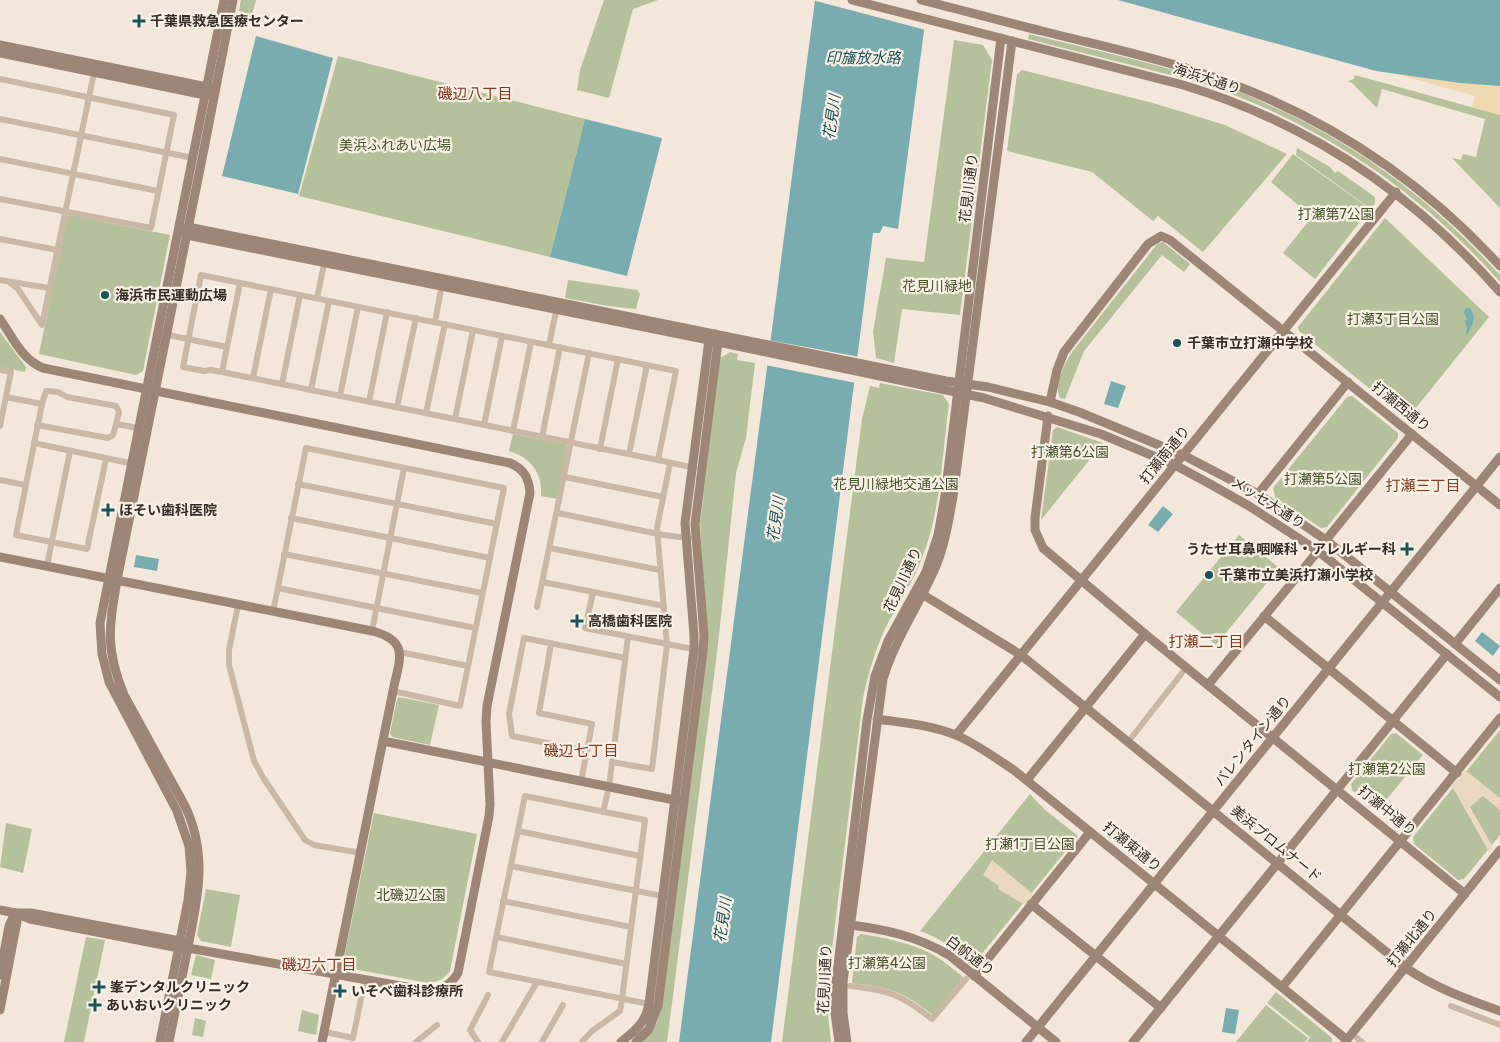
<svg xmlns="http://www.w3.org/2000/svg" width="1500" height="1042" viewBox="0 0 1500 1042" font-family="Rubik,'Noto Sans JP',sans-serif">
	<rect width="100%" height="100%" fill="#f2e7da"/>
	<g fill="#b4c19a">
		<polygon points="241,0 256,0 252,15 246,21 239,10"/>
		<polygon points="604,0 658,0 633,9 609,98 577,90 580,70"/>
		<path d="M1029,34C1094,50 1161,64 1224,86C1239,91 1254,98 1269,105C1358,144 1435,203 1500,275V282C1426,198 1334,133 1229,93C1199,81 1166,74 1135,66C1099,57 1063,48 1028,39Z"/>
		<polygon points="954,40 983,45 992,60 960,315 902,309 894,363 876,358 873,332 886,258 924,262"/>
		<polygon points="338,56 585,119 550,257 299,196"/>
		<polygon points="1022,70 1153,103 1225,125 1287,154 1203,252 1158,216 1153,221 1092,172 1007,151 1017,74"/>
		<polygon points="1355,75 1500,115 1500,208 1452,158 1461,160 1463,154 1476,157 1485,119 1382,89 1377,108 1352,83 1348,81 1354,79"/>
		<polygon points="1297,148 1330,167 1335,173 1338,171 1375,197 1375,203 1371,209 1296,155"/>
		<polygon points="1293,154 1370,209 1315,279 1283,253 1312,217 1271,182"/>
		<polygon points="69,215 170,235 143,371 136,375 39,354 67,217"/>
		<polygon points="1385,218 1489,317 1407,419 1299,331 1298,327"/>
		<path d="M1163,242L1190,264L1184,272L1162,255L1084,351L1065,399L1060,398C1053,385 1065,363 1072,352L1158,243Z"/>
		<polygon points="568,280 637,290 640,294 636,309 608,306 565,298"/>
		<polygon points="0,332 26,367 25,372 0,367"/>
		<polygon points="730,352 738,354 737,360 755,363 746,438 736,473 718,645 667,1042 641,1042 656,1025 662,1007 660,1006 707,642 700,523 720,358"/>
		<path d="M880,383L943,395L949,404C942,454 941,511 922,558C913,583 897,605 885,629C875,651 868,674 863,698L828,982L827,1007L831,1042H782L862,419L870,386L879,388Z"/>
		<polygon points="1352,396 1398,433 1398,438 1327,527 1321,528 1275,497 1273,488 1347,397"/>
		<polygon points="1057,427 1103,443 1041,520 1053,430"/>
		<path d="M513,434L566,444L567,447L557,499L541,496C543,473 531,458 509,451Z"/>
		<polygon points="1239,535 1279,568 1216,645 1176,612"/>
		<polygon points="399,697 439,705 430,745 392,737 390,733 397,699"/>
		<polygon points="1500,730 1500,835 1464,879 1458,880 1414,844 1413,837"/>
		<polygon points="1396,733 1423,755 1378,810 1352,790 1351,784 1391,734"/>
		<path d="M1030,794L1044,809L1078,836L976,961L971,962C955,950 940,938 920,931Z"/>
		<path d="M374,813L477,834L450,971C444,979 438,982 428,983L348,968L343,962Z"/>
		<polygon points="6,823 32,829 23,873 0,867"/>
		<polygon points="206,889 240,895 231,947 201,941 197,935"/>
		<path d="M861,934C884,938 908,942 930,953C941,959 952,968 962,976L963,978L933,1015C902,991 891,988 852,983L857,937Z"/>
		<polygon points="86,937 105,940 84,1042 64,1042"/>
		<polygon points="196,955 215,960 211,979 191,975"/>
		<polygon points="1276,992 1332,1038 1332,1042 1307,1042 1310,1037 1267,1003"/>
		<polygon points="1266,1005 1308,1038 1305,1042 1236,1042"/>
		<polygon points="302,1010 319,1015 316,1035 298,1031"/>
		<polygon points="195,1018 206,1021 203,1037 192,1035"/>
	</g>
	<polygon fill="#eed9b0" points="1372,67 1500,79 1500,115 1472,107 1475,96"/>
	<g fill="#ead8c1">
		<polygon points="1465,770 1500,798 1500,810 1483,796 1470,807 1493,847 1489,852 1452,786"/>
		<polygon points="992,860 1033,894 1025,905 998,889 999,886 983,875"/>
	</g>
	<g fill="#79acaf">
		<polygon points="815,0 928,0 898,229 883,226 880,233 873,233 771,1042 679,1042"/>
		<polygon points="1118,0 1500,0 1500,86 1460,83 1376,71"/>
		<polygon points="256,36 333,58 298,194 222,176"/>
		<polygon points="585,119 662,138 627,276 550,257"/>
		<path d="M1469,308C1479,317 1471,327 1466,337L1467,328L1465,321L1467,319L1464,313L1465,309Z"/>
		<polygon points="1111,381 1126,386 1118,408 1104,404"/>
		<polygon points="1163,506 1173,514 1158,532 1148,525"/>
		<polygon points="136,555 159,559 157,571 134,567"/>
		<polygon points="1482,632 1500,646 1493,656 1475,641"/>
		<polygon points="1226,1008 1239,1010 1235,1034 1222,1032"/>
	</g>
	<g fill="#f2e7da">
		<polygon points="812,0 930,0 926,30"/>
		<polygon points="768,340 860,357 856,383 765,365"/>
	</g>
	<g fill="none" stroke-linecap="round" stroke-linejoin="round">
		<g stroke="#cab7a6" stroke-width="6">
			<polyline points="0,79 174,115 151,228 0,199"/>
			<polyline points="0,119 193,158"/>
			<polyline points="0,159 158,191"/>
			<polyline points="0,239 57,250"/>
			<polyline points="0,280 49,288"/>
			<polyline points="9,282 18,289 42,325 95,68"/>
			<polyline points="317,298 325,260"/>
			<polyline points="435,322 442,284"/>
			<polyline points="163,334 227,347"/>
			<polyline points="549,345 557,307"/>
			<polyline points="0,370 11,372 0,426"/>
			<polyline points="222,372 240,283"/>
			<polyline points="253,378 271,289"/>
			<polyline points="282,384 300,295"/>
			<polyline points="311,390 329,301"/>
			<polyline points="340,396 358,307"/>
			<polyline points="6,397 42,404 16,535 87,549 106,459"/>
			<polyline points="369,402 387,312"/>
			<polyline points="42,404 46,391 58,392 67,397 116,406 119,412 116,424 138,428"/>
			<polyline points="397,407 416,318"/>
			<polyline points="426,413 445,324"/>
			<polyline points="455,419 473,330"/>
			<polyline points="37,425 108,438 113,435 116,424"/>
			<polyline points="484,425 502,336"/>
			<polyline points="513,431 531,342"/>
			<polyline points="542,437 560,347"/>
			<polyline points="34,443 134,464"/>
			<polyline points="600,449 618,359"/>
			<polyline points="629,454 647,365"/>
			<path d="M658,460L676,371L201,275L183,367L204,371L211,370L222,372C368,401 513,431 658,460L695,468"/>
			<polyline points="565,477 663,497"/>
			<polyline points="0,480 25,485"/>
			<polyline points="298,484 497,524"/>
			<polyline points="558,513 663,535 689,538"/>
			<polyline points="291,518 490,558"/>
			<polyline points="550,548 660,570"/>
			<polyline points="284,554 482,593"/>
			<polyline points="47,566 70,451"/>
			<polyline points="543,582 664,606"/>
			<polyline points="278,588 475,628"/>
			<polyline points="593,592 585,628 703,651"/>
			<polyline points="238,605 229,650 229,665 254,761 264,779 305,840 314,845 361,853"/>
			<polyline points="537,607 589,353"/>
			<polyline points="273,612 306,448 504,488 460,706 393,691"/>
			<polyline points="372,631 404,468"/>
			<polyline points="551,644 539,713 592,724 587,751"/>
			<polyline points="400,652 468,666"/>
			<polyline points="1132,737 1182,673"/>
			<polyline points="612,762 652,769 667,645 657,528 670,463"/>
			<polyline points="581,781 587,751 512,736 509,714 524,638 625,658"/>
			<polyline points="603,812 609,787 628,637"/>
			<polyline points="518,831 640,856"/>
			<polyline points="511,866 667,897"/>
			<polyline points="503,901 631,927"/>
			<polyline points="497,937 626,964"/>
			<path d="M850,986C889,990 902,995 932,1019L966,979"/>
			<polyline points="1451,1006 1500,1025"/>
			<polyline points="325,1032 353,1038 365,979"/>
			<polyline points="1357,1038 1362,1042"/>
			<polyline points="416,1042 437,1025"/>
			<polyline points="478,1042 470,1030 488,995"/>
			<polyline points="502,1042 537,982"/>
			<polyline points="542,1042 563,1005"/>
			<polyline points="582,1042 592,1031 620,1011 622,999 645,820 525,796 489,972 649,1004 651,1005"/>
		</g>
		<g stroke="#9e8677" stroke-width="9">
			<path d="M852,0L1183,85C1310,123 1413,193 1500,292"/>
			<path d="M921,0C961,10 1001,21 1042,31C1093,44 1145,55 1195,71C1314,109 1416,174 1500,266"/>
			<polyline points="0,45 207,87 210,89"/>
			<polyline points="0,53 205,95 210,94"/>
			<polyline points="179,230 187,235 699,338 984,398 1101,434 1175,465 1210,484 1249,506 1318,551 1500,697"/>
			<polyline points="179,230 188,227 946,381 988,387 1050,402 1079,412 1183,455 1258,494 1326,540 1500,680"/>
			<path d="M0,319C12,336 22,360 43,368L510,463C524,469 529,478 530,493L487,706L486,722L490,804L489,816L458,973C451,985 442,989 429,991L188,948H179L30,919L15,913"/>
			<polyline points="1050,402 1057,370 1064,352 1148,244 1161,236 1170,240 1500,505"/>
			<polyline points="1048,416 1035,518 1035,530 1043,548 1145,634 1465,894"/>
			<polyline points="1258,494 1348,382"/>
			<polyline points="1326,540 1412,434"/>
			<path d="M0,557L372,631C411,641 399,660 393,691L322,1042"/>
			<path d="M922,594L1021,655L1406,968C1435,988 1467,999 1500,1011"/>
			<polyline points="1264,616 1457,773"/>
			<polyline points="1455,644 1500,588"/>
			<polyline points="1208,685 1318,551"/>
			<path d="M877,719C904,723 933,725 958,736C978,745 996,758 1015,771L1347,1040"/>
			<polyline points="956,735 1396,192"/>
			<polyline points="383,741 679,801"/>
			<polyline points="1027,780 1145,634"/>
			<polyline points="1031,904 1161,1008"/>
			<polyline points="0,910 15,913 31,913 180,941 184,944"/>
			<path d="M851,925C888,930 916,936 949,955L1056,1042"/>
			<polyline points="0,975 9,926 15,913"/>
			<polyline points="974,976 1090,832"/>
			<polyline points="1283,986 1500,718"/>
			<polyline points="0,1010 15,932 17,922 15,913"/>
			<polyline points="160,1042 188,900 191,872 189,846 177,811 109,682 102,654 100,623 224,0"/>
			<path d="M169,1042C175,1012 181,982 187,952C197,901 209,856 185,806L124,695C105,648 109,628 117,580L202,159L233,0"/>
			<path d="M621,1042C635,1031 646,1022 649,1004L694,649V635L685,523L709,340L715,334L718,342L695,524L704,636L703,651L658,1006L649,1029L636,1042"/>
			<polyline points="839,1042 835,1013 836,982 867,720 875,676 888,641 926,572 938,535 945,496 1001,38"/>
			<path d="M847,1042L843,1013V982L883,679C894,642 916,610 932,575C944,551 948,524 953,497L1012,41"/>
			<polyline points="1026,1042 1500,457"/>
			<polyline points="1133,1042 1447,654"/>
			<polyline points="1345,1042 1500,850"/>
		</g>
	</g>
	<g fill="#1c5358" stroke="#f9f1e6" stroke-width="2">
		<path d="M136.5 13.5h5v5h5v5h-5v5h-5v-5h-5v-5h5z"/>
		<circle cx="105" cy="295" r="5"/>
		<circle cx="1177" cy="343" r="5"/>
		<path d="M105.5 502.5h5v5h5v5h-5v5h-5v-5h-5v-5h5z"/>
		<path d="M1404.5 541.5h5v5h5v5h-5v5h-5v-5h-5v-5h5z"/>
		<circle cx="1209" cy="575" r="5"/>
		<path d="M574.5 613.5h5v5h5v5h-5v5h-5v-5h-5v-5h5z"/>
		<path d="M96.5 979.5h5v5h5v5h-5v5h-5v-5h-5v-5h5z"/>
		<path d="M337.5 983.5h5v5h5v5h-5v5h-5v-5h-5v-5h5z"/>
		<path d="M92.5 997.5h5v5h5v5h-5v5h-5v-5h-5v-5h5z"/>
	</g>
	<g text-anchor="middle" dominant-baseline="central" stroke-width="4.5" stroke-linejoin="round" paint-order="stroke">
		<g font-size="14" font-weight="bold" fill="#362c27" stroke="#f9f1e6" text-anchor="start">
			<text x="150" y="21">千葉県救急医療センター</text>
			<text x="115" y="295">海浜市民運動広場</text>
			<text x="1187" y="343">千葉市立打瀬中学校</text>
			<text x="119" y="510">ほそい歯科医院</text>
			<text x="1396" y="549" text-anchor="end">うたせ耳鼻咽喉科・アレルギー科</text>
			<text x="1219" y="575">千葉市立美浜打瀬小学校</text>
			<text x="588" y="621">高橋歯科医院</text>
			<text x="110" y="987">峯デンタルクリニック</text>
			<text x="351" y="991">いそべ歯科診療所</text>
			<text x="106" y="1005">あいおいクリニック</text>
		</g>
		<g font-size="14" fill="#362c27" stroke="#f9f1e6">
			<text transform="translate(1207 79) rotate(18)">海浜大通り</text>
			<text transform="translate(969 188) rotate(-83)">花見川通り</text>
			<text transform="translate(1401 407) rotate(39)">打瀬西通り</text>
			<text transform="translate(1165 455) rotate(-51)">打瀬南通り</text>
			<text transform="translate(1268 503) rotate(32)">メッセ大通り</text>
			<text transform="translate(903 580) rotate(-65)">花見川通り</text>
			<text transform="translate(1253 741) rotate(-51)">バレンタイン通り</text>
			<text transform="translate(1387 811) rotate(39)">打瀬中通り</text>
			<text transform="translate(1276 844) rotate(39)">美浜プロムナード</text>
			<text transform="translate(1132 847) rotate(39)">打瀬東通り</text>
			<text transform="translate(1412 938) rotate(-51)">打瀬北通り</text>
			<text transform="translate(970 956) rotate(37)">白帆通り</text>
			<text transform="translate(825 979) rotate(-87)">花見川通り</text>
		</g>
		<g font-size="14" fill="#45542b" stroke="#f9f1e6">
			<text x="395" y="145">美浜ふれあい広場</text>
			<text x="1336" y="214">打瀬第7公園</text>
			<text x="937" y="286">花見川緑地</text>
			<text x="1393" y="319">打瀬3丁目公園</text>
			<text x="1070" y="452">打瀬第6公園</text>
			<text x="1323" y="479">打瀬第5公園</text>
			<text x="896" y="484">花見川緑地交通公園</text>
			<text x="1387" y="769">打瀬第2公園</text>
			<text x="1030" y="844">打瀬1丁目公園</text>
			<text x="411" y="895">北磯辺公園</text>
			<text x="887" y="963">打瀬第4公園</text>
		</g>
		<g font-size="15" font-style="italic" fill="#1c5358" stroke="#f9f1e6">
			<text x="863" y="58">印旛放水路</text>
			<text transform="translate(832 117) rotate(-82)">花見川</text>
			<text transform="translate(776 519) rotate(-82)">花見川</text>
			<text transform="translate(723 920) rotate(-82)">花見川</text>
		</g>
		<g font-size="15" fill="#86381f" stroke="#f9f1e6">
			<text x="475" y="94">磯辺八丁目</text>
			<text x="1423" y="486">打瀬三丁目</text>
			<text x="1206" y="642">打瀬二丁目</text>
			<text x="581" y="751">磯辺七丁目</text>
			<text x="319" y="965">磯辺六丁目</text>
		</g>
	</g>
</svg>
